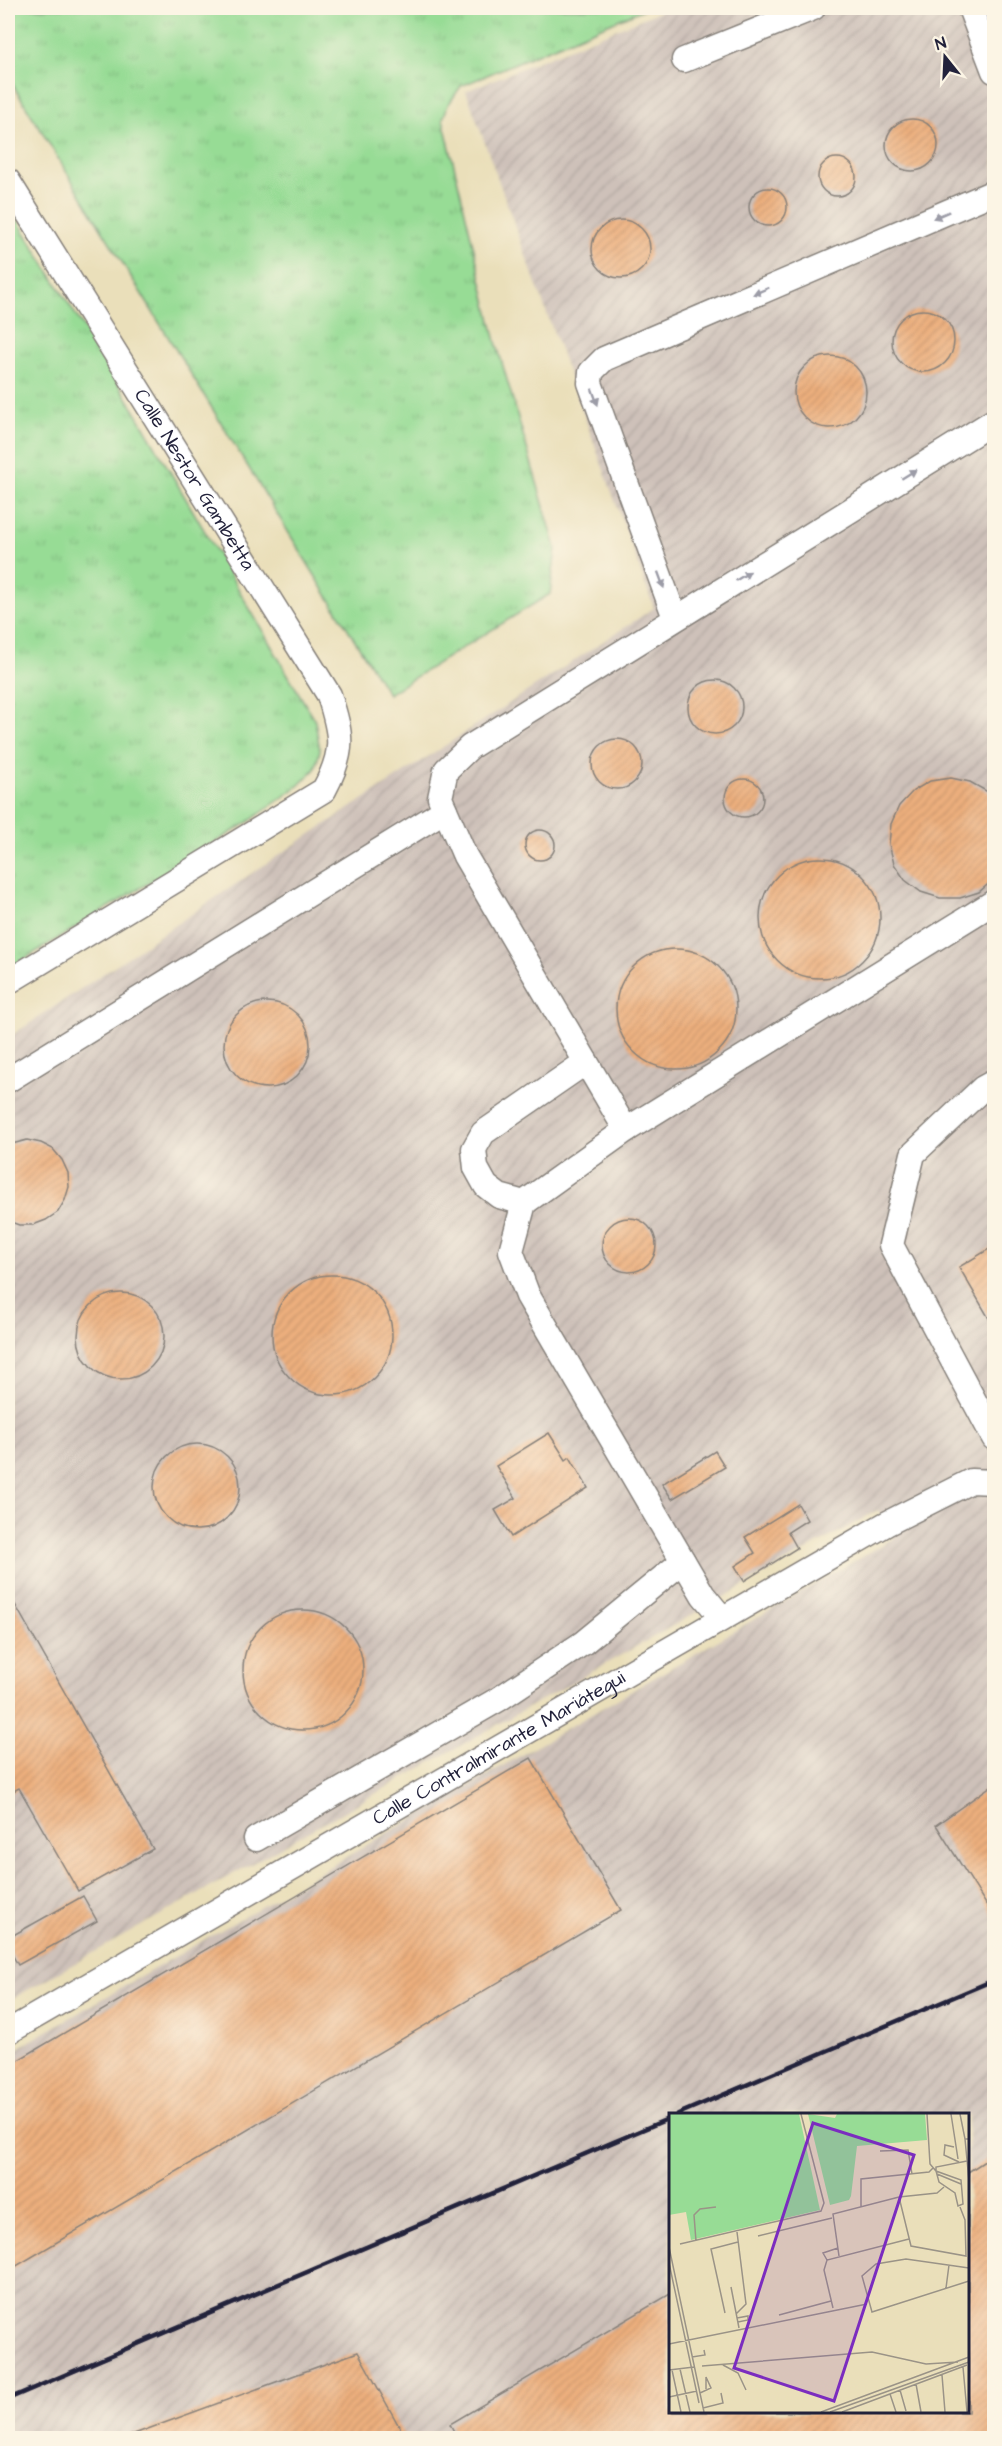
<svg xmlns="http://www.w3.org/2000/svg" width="1002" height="2446" viewBox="0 0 1002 2446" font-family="'Architects Daughter',sans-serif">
	<defs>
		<pattern id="industrial-furrows" width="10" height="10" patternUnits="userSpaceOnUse" patternTransform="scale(1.5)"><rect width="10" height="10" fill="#cec1b9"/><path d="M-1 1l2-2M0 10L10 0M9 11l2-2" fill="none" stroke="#b1a6a0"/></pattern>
		<pattern id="grass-tufts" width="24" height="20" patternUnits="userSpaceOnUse" patternTransform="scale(1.5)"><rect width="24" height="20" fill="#97dc95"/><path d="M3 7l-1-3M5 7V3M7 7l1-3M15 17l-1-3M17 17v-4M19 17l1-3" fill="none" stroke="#82bc81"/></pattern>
		<pattern id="building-hatch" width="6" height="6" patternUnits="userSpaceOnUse" patternTransform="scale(1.5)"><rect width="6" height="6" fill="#ecaf7d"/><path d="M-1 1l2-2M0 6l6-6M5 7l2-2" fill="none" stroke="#ca966d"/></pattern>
	</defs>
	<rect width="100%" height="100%" fill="#fcf5e5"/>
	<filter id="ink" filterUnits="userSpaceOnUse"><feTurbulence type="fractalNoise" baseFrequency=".0167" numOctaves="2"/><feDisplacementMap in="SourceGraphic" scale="12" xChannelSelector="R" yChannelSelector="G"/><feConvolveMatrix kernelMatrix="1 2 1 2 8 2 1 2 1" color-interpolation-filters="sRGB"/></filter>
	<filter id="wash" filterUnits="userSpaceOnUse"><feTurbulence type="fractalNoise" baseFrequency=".008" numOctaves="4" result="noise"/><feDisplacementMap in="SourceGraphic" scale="24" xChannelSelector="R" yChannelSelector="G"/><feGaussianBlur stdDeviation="1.35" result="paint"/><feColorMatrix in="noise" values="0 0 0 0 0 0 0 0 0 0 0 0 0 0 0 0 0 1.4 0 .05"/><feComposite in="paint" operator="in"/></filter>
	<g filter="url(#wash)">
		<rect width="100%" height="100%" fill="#eadfba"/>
		<path fill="url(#industrial-furrows)" fill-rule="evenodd" d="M668,8H994V2438H8V2054L894,1538L878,1510L8,2001V1038L282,853L654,608L466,91ZM670,2114H968V2412H670Z"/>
		<g fill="url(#grass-tufts)" stroke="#5c7f68" stroke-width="1.5">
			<polygon points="8,8 646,8 461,86 448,105 443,119 496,342 556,548 550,594 388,694 8,77"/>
			<polygon points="8,205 132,406 315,721 320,750 315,769 297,787 247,823 8,969"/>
		</g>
		<g id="blocks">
			<g fill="url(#building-hatch)">
				<circle cx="912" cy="145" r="26"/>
				<circle cx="837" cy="177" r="19"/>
				<circle cx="768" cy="207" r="19"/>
				<circle cx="621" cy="249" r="29"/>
				<circle cx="923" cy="341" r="31"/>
				<circle cx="830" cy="392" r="36"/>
				<circle cx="715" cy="707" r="27"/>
				<circle cx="617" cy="764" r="25"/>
				<polygon points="951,778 970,782 988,792 994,799 994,879 979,892 960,898 940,898 921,892 905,880 894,864 889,844 891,824 899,806 913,791 930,781"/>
				<circle cx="744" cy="798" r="19"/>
				<circle cx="540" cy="845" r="15"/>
				<circle cx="820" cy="918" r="60"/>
				<circle cx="676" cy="1009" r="60"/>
				<circle cx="267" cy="1045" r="43"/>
				<polygon points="27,1140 41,1143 53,1149 62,1160 68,1173 69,1187 65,1200 58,1212 46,1220 33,1225 19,1225 8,1221 8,1145"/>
				<circle cx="629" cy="1245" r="27"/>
				<polygon points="994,1246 994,1327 959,1267"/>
				<circle cx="332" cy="1335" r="60"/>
				<circle cx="121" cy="1336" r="43"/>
				<polygon points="549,1433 566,1460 570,1457 588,1488 511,1537 495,1510 516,1498 496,1466"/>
				<circle cx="197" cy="1487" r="43"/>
				<polygon points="715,1451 725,1467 672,1499 662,1484"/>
				<polygon points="798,1504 807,1520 788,1532 797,1548 744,1581 735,1566 755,1553 745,1537"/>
				<polygon points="8,1592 153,1849 78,1891 19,1788 8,1794"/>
				<circle cx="303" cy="1670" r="60"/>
				<polygon points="531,1758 621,1910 8,2271 8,2066"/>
				<polygon points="994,1784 994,1917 936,1825"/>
				<polygon points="83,1896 97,1921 18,1965 8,1947 8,1938"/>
				<polygon points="994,2155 994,2439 458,2439 450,2424 670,2294 670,2412 968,2412 968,2172"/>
				<polygon points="358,2352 406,2439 127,2439 126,2437"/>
			</g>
		</g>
	</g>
	<g filter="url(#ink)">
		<use href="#blocks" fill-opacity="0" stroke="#86807a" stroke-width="1.5"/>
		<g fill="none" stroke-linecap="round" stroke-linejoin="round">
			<g stroke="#86807a" stroke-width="27">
				<g id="minor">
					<polyline points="970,8 994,71"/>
					<polyline points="684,60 813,8"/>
					<path id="s1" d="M8,181L329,695C342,736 345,751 324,790L8,982"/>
					<polyline points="675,618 590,383 591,372 604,359 994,192"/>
					<polyline points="8,1080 445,810"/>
					<polyline points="994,1082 983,1088 913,1154 891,1245 994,1438"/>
					<polyline points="626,1130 465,856 440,798 446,770 470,747 994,421"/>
					<polyline points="524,1203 499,1196 486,1186 476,1168 474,1149 483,1133 586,1062"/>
					<polyline points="722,1618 703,1595 528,1296 511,1251 524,1203 626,1130 994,902"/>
					<polyline points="256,1839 499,1699 583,1643 683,1561"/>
					<path id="s2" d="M8,2032L886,1524L971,1481L994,1482"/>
				</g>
			</g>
			<use href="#minor" stroke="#fff" stroke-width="24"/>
			<g stroke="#22223b" stroke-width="4.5">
				<polyline points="678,2114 994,1980"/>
				<polyline points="8,2399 670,2118"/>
			</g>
		</g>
		<defs><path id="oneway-solid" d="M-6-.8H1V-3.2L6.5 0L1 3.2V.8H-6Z" transform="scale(1.5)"/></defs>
		<g fill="#9c9ca7">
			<use href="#oneway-solid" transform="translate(941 215) rotate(157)"/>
			<use href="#oneway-solid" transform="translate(761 291) rotate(157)"/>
			<use href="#oneway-solid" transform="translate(595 397) rotate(70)"/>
			<use href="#oneway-solid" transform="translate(909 474) rotate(-32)"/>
			<use href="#oneway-solid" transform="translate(743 576) rotate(-32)"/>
			<use href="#oneway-solid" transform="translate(661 580) rotate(70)"/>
		</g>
	</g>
	<g text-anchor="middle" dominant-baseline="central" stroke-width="5" stroke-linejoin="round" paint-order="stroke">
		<g font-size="20" fill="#22223b" stroke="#fcf5e5">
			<text stroke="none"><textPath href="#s1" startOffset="352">Calle Nestor Gambetta</textPath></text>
			<text stroke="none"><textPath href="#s2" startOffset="567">Calle Contralmirante Mariátegui</textPath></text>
		</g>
	</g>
	<g transform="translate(669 2113)">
		<rect width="300" height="300" fill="#eadfba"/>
		<path d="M0,1H130L151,97L22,127L17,99L0,102ZM139,1L166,5L168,1H256L258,27L188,33L182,83L180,87L161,92Z" fill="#97dc95"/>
		<path fill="none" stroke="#9a9387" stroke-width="1.5" d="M258,1L261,51L267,58L292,67L294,91L289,93L286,80L270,69L267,58V54L298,48M282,1L289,46M291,1L296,26H300M296,26L300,68M285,34L276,32L275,42L290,49M211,38L239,37L243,61M268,61L292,71M230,84L242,133L297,143L296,107L291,94M192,94V66L260,59L264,55M89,123L163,105M27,128L25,102L31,96L47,94M11,131L152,98L155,90L132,1M0,134L35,299M170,143L164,101L230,84L268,80L275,74M158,147L154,140L169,135M0,150L30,290M300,155L237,146L207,151L193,163L203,199L300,168M62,174L70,215M277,175L280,152M164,195L155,157L158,147L240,126M56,200L42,136L69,129M67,201L77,191L68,119M110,202L162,188M68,205L79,203V207L69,209M0,231L198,191M23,244L36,242L35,237M54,252L69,260L77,277M33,253L203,239L257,251L289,249M294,254L298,299M11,256L21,299M0,257L25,254M3,257L12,299M273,262L276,299M247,271L252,299M231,277L237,298M31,280L42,275L37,264V276M221,281L227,299M0,284L28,278M34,295L54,290L52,280M152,299L300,244M161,299L300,249M173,299L298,252"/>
		<path fill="#7b2cbf" fill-opacity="0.15" stroke="#7b2cbf" stroke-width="3" d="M144,10L245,42L165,288L65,255Z"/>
		<rect width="300" height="300" fill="none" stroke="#22223b" stroke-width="3"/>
	</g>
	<rect width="1002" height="2446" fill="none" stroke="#fcf5e5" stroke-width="30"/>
	<g transform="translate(945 57) rotate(342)" stroke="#fcf5e5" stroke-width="4.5" paint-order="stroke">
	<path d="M0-4.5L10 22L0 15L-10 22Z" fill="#22223b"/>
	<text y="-9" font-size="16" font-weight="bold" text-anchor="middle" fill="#22223b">N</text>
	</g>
</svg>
